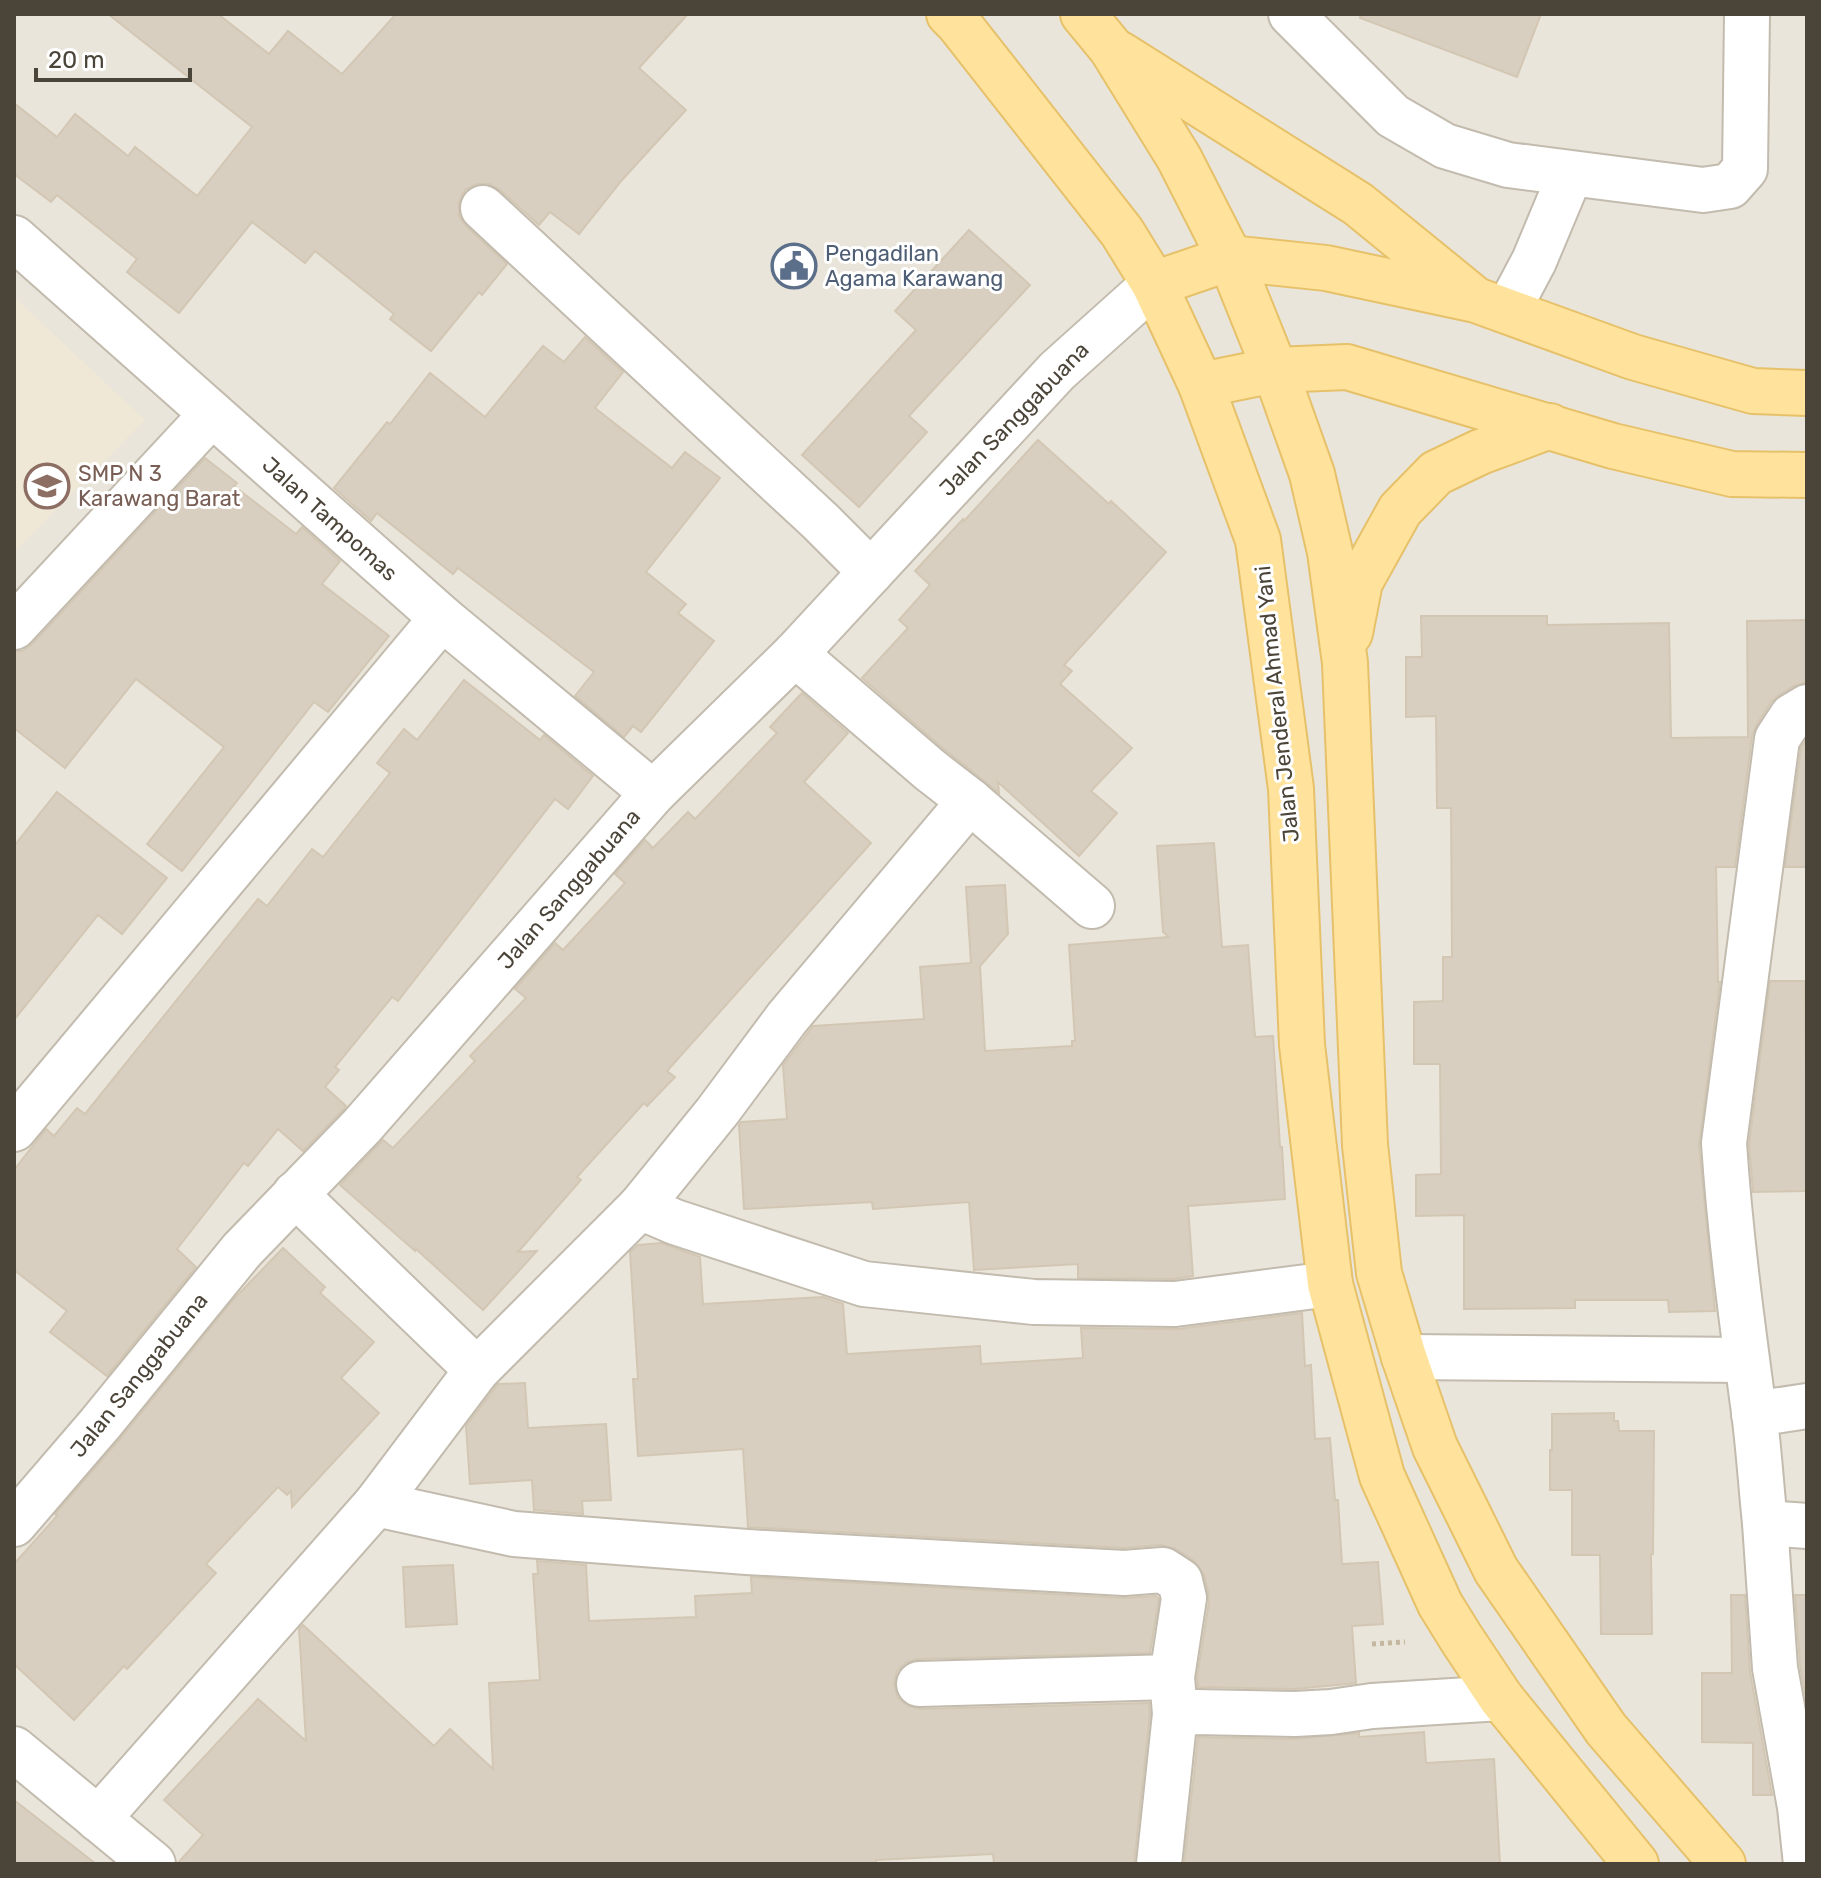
<svg xmlns="http://www.w3.org/2000/svg" width="1821" height="1878" viewBox="0 0 1821 1878" font-family="Rubik,sans-serif">
	<rect width="100%" height="100%" fill="#f6f3ec"/>
	<rect fill="#eae5da" x="14" y="14" width="1793" height="1850"/>
	<polygon fill="#efe8d6" points="14,297 145,420 14,552"/>
	<g fill="#d8cfc1" stroke="#d3c7b4" stroke-width="2">
		<polygon points="108,14 218,14 269,54 288,31 342,74 396,14 688,14 639,68 686,110 622,180 579,234 550,212 539,225 500,190 489,184 476,184 465,190 459,202 459,216 466,226 507,264 482,295 479,292 431,351 390,319 394,314 315,251 305,263 252,222 179,313 127,272 137,259 57,195 51,202 14,174 14,103 57,137 75,114 128,156 135,147 197,196 252,127"/>
		<polygon points="1361,14 1541,14 1517,77 1360,18"/>
		<polygon points="969,230 1030,285 909,416 927,432 859,507 802,455 916,330 895,311"/>
		<polygon points="585,337 623,372 595,408 672,468 685,452 720,478 646,572 686,604 678,613 714,641 641,732 633,726 624,737 575,696 594,672 458,568 453,574 377,513 371,521 334,488 387,422 390,424 430,373 485,417 543,346 564,362"/>
		<polygon points="1038,440 1109,504 1111,501 1166,552 1064,665 1072,671 1060,684 1132,748 1091,791 1117,813 1079,856 998,782 999,793 939,745 862,678 908,628 899,620 930,585 915,571 963,519 964,521"/>
		<polygon points="205,458 237,483 234,486 296,534 302,527 340,561 322,584 389,636 328,712 314,702 182,871 147,844 224,747 136,679 65,768 14,728 14,651 22,651 32,644"/>
		<polygon points="1421,616 1547,616 1547,625 1669,623 1671,738 1748,737 1747,621 1807,620 1807,682 1794,686 1779,695 1771,702 1756,726 1752,736 1735,867 1716,867 1718,982 1720,982 1699,1145 1715,1311 1669,1312 1668,1300 1575,1300 1575,1308 1464,1309 1464,1215 1416,1216 1416,1175 1441,1174 1440,1064 1414,1064 1414,1002 1443,1001 1443,957 1452,957 1451,808 1437,808 1436,716 1406,717 1406,657 1422,657"/>
		<polygon points="464,680 540,740 544,735 593,776 568,809 555,799 398,1001 392,997 335,1067 339,1070 325,1087 346,1106 344,1109 303,1151 278,1129 248,1166 244,1163 177,1249 196,1267 107,1376 50,1332 67,1311 14,1270 14,1170 46,1129 54,1136 77,1108 85,1114 258,899 267,906 312,849 323,857 390,773 377,763 404,729 417,740"/>
		<polygon points="802,693 848,733 804,782 871,843 667,1071 675,1077 647,1106 644,1103 577,1177 581,1180 518,1252 537,1251 483,1310 416,1249 415,1251 340,1185 383,1140 393,1148 475,1061 470,1056 526,998 515,989 555,943 563,950 625,883 615,874 645,840 653,848 688,812 695,819 777,733 770,727"/>
		<polygon points="1807,739 1807,867 1785,867 1801,748"/>
		<polygon points="57,792 167,878 122,934 98,915 14,1020 14,846"/>
		<polygon points="1214,843 1222,947 1248,945 1255,1037 1273,1036 1280,1147 1282,1147 1285,1199 1188,1206 1193,1276 1174,1279 1078,1278 1078,1264 974,1270 969,1202 873,1209 872,1202 744,1209 739,1125 741,1122 787,1119 783,1065 813,1026 924,1019 920,967 971,963 966,887 1005,885 1008,934 980,966 985,1051 1072,1046 1072,1041 1075,1041 1069,945 1169,937 1163,932 1157,846"/>
		<polygon points="1770,981 1805,981 1807,1191 1753,1192 1749,1144"/>
		<polygon points="661,1243 700,1257 703,1304 823,1297 843,1304 847,1354 980,1346 981,1364 1083,1358 1081,1328 1178,1329 1302,1313 1305,1366 1311,1365 1315,1439 1330,1438 1335,1500 1338,1500 1342,1564 1378,1562 1383,1624 1352,1626 1356,1683 1295,1689 1198,1687 1197,1678 1209,1602 1208,1592 1204,1575 1194,1561 1176,1549 1161,1545 1124,1548 748,1527 743,1449 638,1456 633,1379 638,1379 630,1252 638,1245"/>
		<polygon points="283,1248 325,1287 320,1293 374,1342 341,1378 379,1413 292,1507 291,1491 287,1495 278,1487 206,1564 216,1573 127,1669 124,1666 74,1720 14,1664 14,1564 57,1516 55,1514 119,1440 232,1301"/>
		<polygon points="525,1383 528,1428 606,1424 611,1500 582,1501 583,1514 534,1510 532,1480 470,1484 466,1426 498,1384"/>
		<polygon points="1614,1413 1614,1421 1618,1421 1619,1431 1654,1431 1653,1554 1651,1554 1652,1634 1601,1634 1600,1555 1572,1555 1572,1490 1550,1490 1550,1450 1552,1450 1552,1414"/>
		<polygon points="537,1561 586,1565 589,1621 696,1617 695,1596 752,1593 751,1577 1123,1598 1156,1596 1159,1599 1150,1653 918,1659 905,1663 897,1671 894,1684 898,1698 908,1706 920,1709 1149,1703 1150,1714 1134,1864 994,1864 993,1854 876,1860 876,1864 177,1864 203,1835 164,1800 258,1699 306,1741 299,1629 303,1625 434,1746 450,1729 493,1769 489,1683 540,1680 533,1574 538,1574"/>
		<polygon points="453,1565 457,1624 406,1627 403,1567"/>
		<polygon points="1731,1595 1745,1595 1750,1672 1772,1795 1753,1795 1753,1743 1702,1742 1702,1673 1732,1673"/>
		<polygon points="1795,1595 1807,1595 1807,1705 1800,1665"/>
		<polygon points="1424,1732 1426,1763 1494,1759 1500,1864 1184,1864 1198,1737 1295,1739 1359,1733 1359,1737"/>
		<polygon points="14,1800 96,1864 14,1864"/>
	</g>
	<g fill="none" stroke-linecap="round" stroke-linejoin="round">
		<g stroke="#c2bbae" stroke-width="48">
			<g id="minor">
				<polyline points="1291,14 1393,116 1445,146 1508,165 1703,190 1730,186 1745,169 1747,14"/>
				<polyline points="483,208 820,521 871,572"/>
				<polyline points="14,238 442,618 653,793"/>
				<polyline points="1508,310 1534,261 1570,175"/>
				<polyline points="14,627 212,414"/>
				<path d="M1807,707L1792,716L1777,739L1724,1143C1730,1234 1742,1323 1754,1412C1759,1449 1761,1486 1765,1523L1807,1526"/>
				<polyline points="970,801 1092,906"/>
				<polyline points="14,1129 442,618"/>
				<polyline points="295,1194 477,1370"/>
				<polyline points="640,1207 675,1222 864,1284 1034,1302 1175,1304 1330,1284"/>
				<polyline points="1404,1357 1746,1360"/>
				<polyline points="1754,1414 1807,1406"/>
				<polyline points="376,1504 514,1534 747,1552 1124,1573 1163,1570 1180,1581 1184,1598 1172,1677 1175,1714 1159,1864"/>
				<polyline points="1765,1523 1775,1668 1800,1807 1806,1864"/>
				<polyline points="14,1524 100,1424 242,1250 362,1126 653,793 795,654 1057,371 1154,284"/>
				<polyline points="919,1684 1172,1677"/>
				<polyline points="1175,1714 1195,1712 1295,1714 1331,1712 1372,1706 1501,1698"/>
				<polyline points="14,1749 153,1864"/>
				<polyline points="98,1819 376,1504 477,1370 640,1207 717,1112 787,1018 970,801 930,770 795,654"/>
			</g>
		</g>
		<g stroke="#e6c16a" stroke-width="48">
			<g id="major">
				<polyline points="949,14 958,23 1122,232 1154,284 1201,385 1258,540 1291,789 1302,1045 1330,1284 1382,1476 1440,1604 1461,1638 1501,1698 1636,1864"/>
				<polyline points="1083,14 1111,48 1179,158 1230,258 1275,370 1312,474 1330,552 1345,663 1365,1145 1379,1273 1404,1357 1435,1447 1496,1570 1606,1729 1723,1864"/>
				<polyline points="1120,54 1358,204 1471,296"/>
				<polyline points="1154,284 1230,258 1326,268 1476,300 1633,357 1753,391 1807,393"/>
				<polyline points="1201,385 1275,370 1347,367 1613,446 1732,474 1807,475"/>
				<polyline points="1350,633 1360,582 1400,510 1436,473 1480,452 1550,426"/>
			</g>
		</g>
		<polyline stroke="#c4b79f" stroke-width="5" stroke-dasharray="4 4" stroke-linecap="butt" points="1372,1644 1405,1642"/>
		<use href="#minor" stroke="#fff" stroke-width="44"/>
		<use href="#major" stroke="#ffe39c" stroke-width="44"/>
	</g>
	<defs>
		<g id="civic-ring" transform="scale(2.3)"><circle r="9.5" fill="#fff" stroke="#5c6f8a" stroke-width="1.5"/><path d="M-.6-6.5H3V-4.5H.6V-3L4-1V1h2V6H-6V1h2V-1L-.6-3ZM-1.2 2.5V6h2.4V2.5Z" fill="#5c6f8a"/></g>
		<g id="school-ring" transform="scale(2.3)"><circle r="9.5" fill="#fff" stroke="#8d6e63" stroke-width="1.5"/><path d="M0-5L7-2L0 1L-7-2ZM-4 1L0 2.5L4 1V4Q0 6-4 4Z" fill="#8d6e63"/></g>
	</defs>
	<g fill-rule="evenodd">
		<use href="#civic-ring" x="794" y="266"/>
		<use href="#school-ring" x="47" y="486"/>
	</g>
	<g text-anchor="middle" dominant-baseline="central" stroke-width="6" stroke-linejoin="round" paint-order="stroke">
		<g font-size="22" fill="#4e5e75" stroke="#fff" text-anchor="start">
			<text x="825" y="253">Pengadilan<tspan x="825" dy="25">Agama Karawang</tspan></text>
		</g>
		<g font-size="22" fill="#4b4439" stroke="#fff">
			<text transform="translate(1014 419) rotate(-46)">Jalan Sanggabuana</text>
			<text transform="translate(330 519) rotate(42)">Jalan Tampomas</text>
			<text transform="translate(1277 704) rotate(-96)">Jalan Jenderal Ahmad Yani</text>
			<text transform="translate(569 889) rotate(-49)">Jalan Sanggabuana</text>
			<text transform="translate(139 1375) rotate(-51)">Jalan Sanggabuana</text>
		</g>
		<g font-size="22" fill="#785e54" stroke="#fff" text-anchor="start">
			<text x="78" y="473">SMP N 3<tspan x="78" dy="25">Karawang Barat</tspan></text>
		</g>
	</g>
	<rect width="1821" height="1878" fill="none" stroke="#4b4439" stroke-width="32"/>
	<path d="M36 68v12h154v-12" fill="none" stroke="#4b4439" stroke-width="4"/>
	<text x="48" y="68" font-size="24" fill="#4b4439" stroke="#ffffff" stroke-width="6" paint-order="stroke">20 m</text>
</svg>
